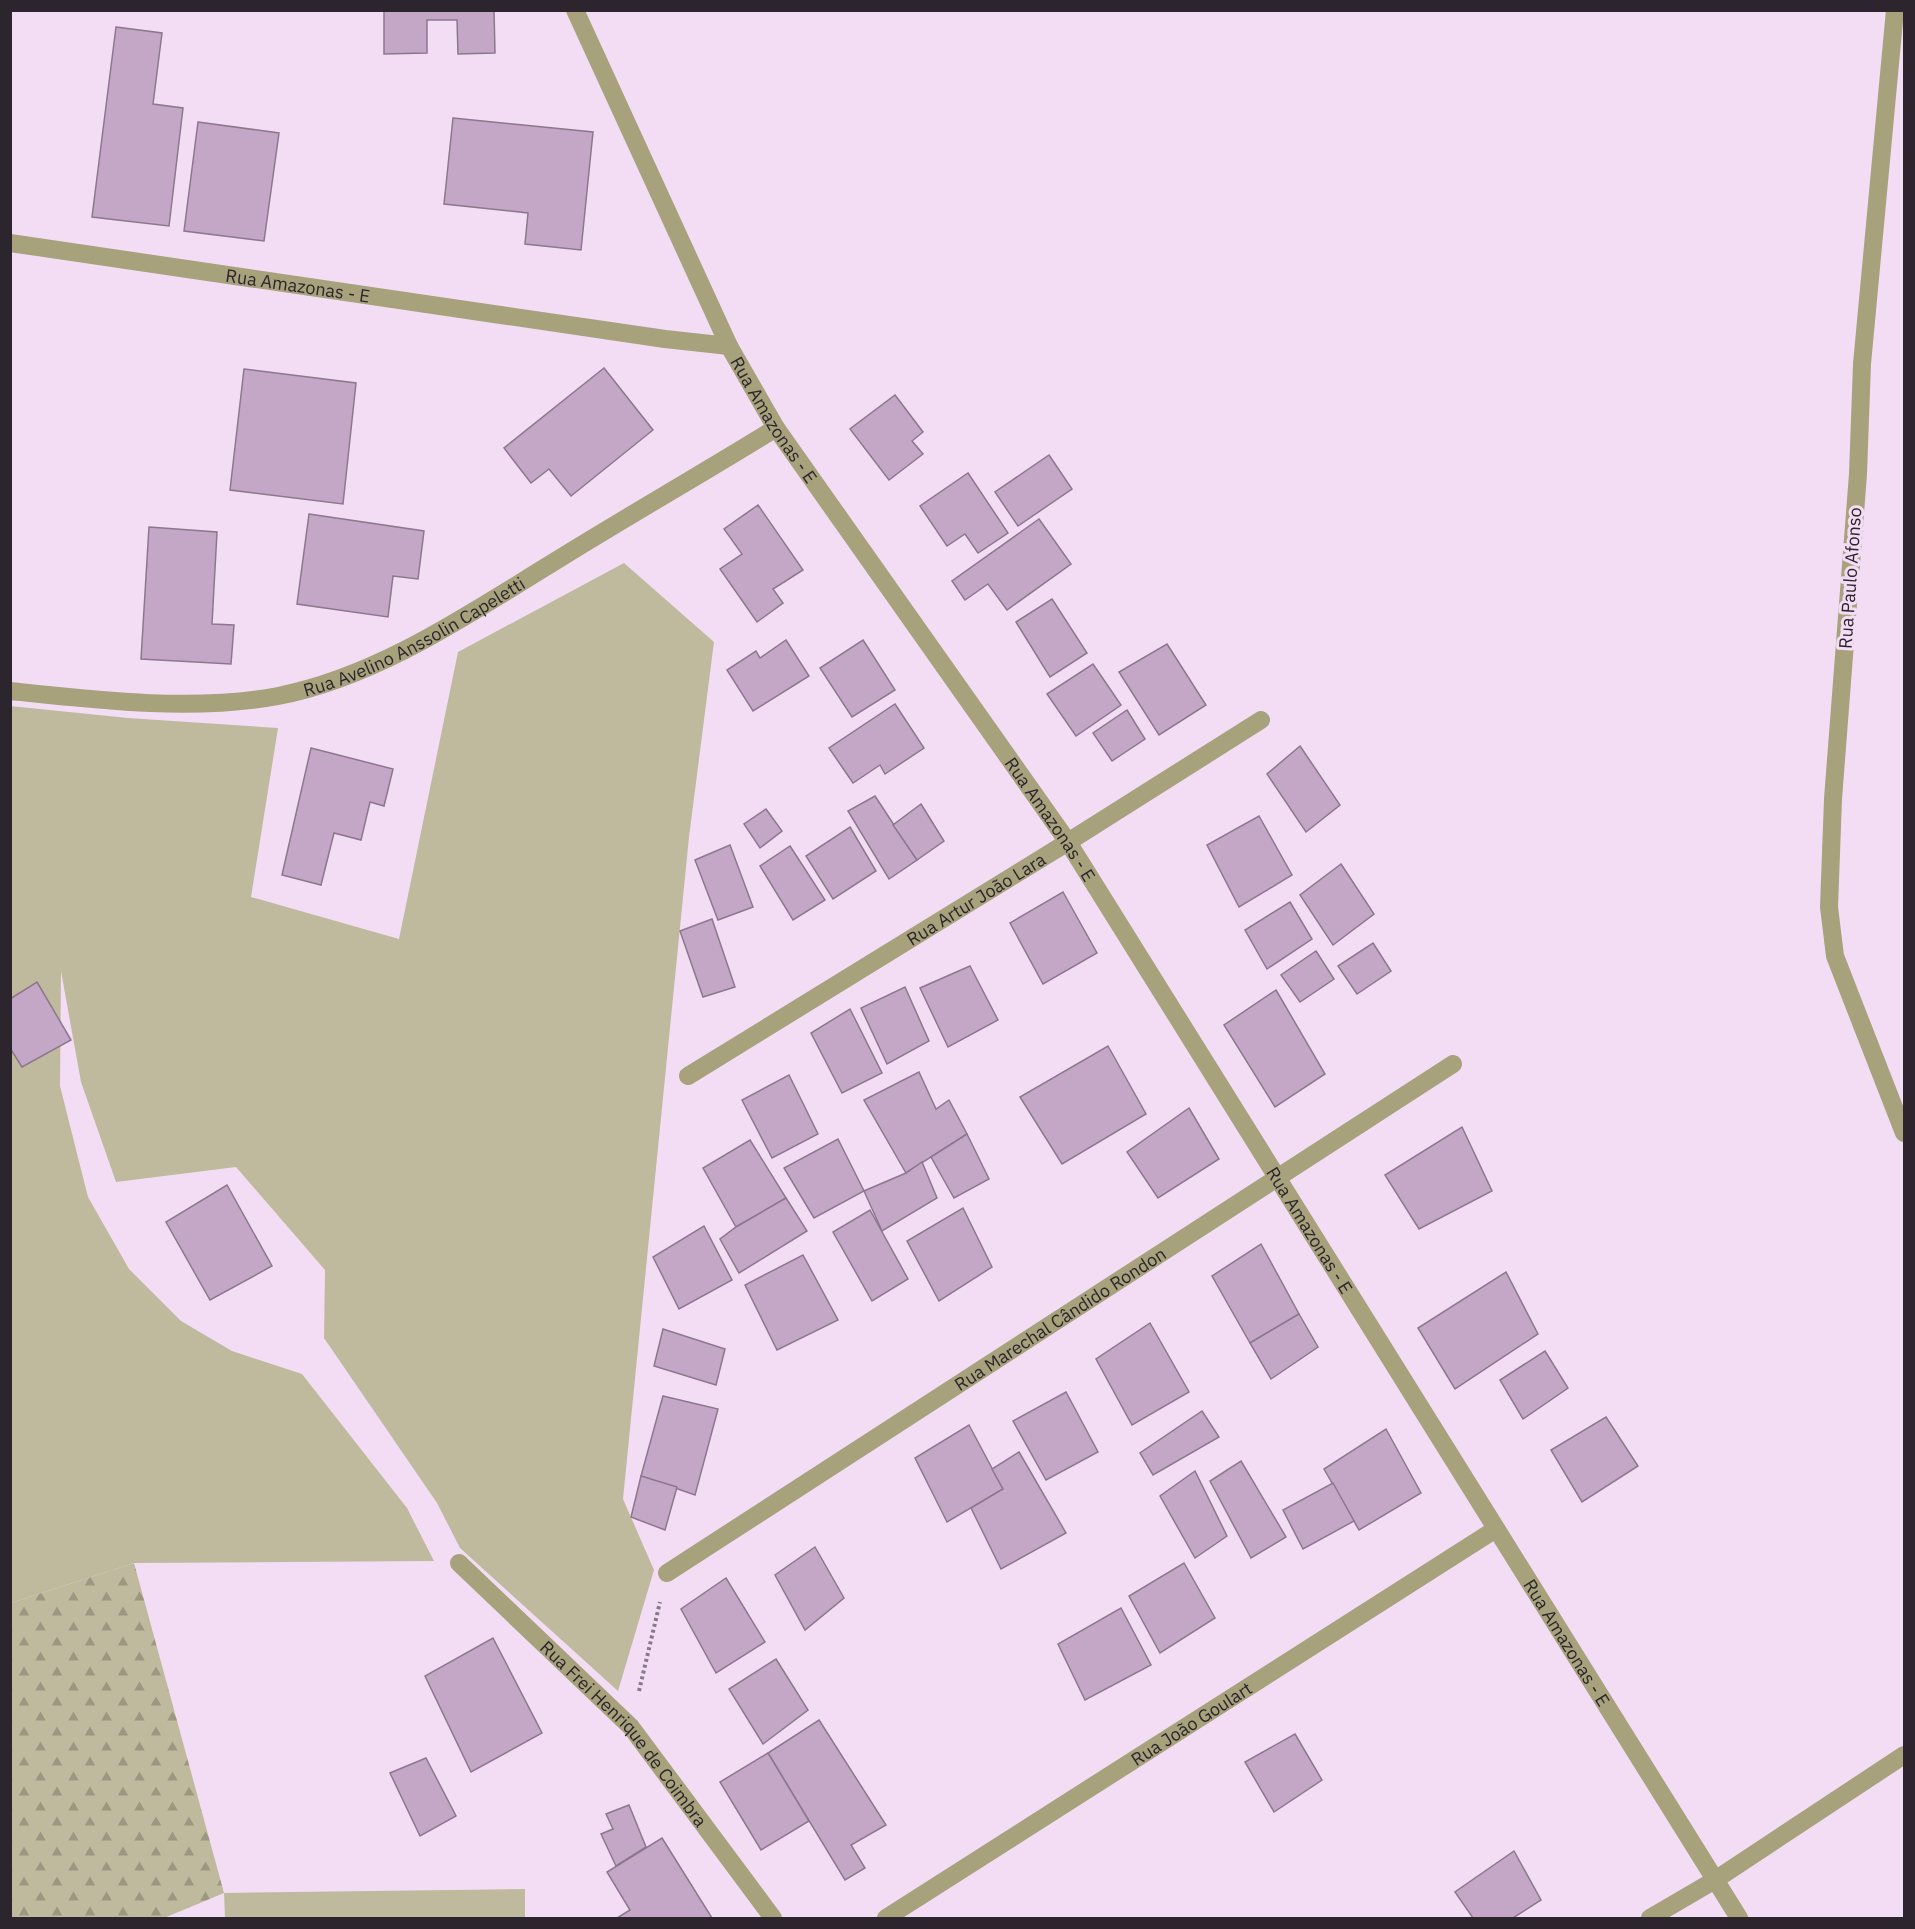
<svg xmlns="http://www.w3.org/2000/svg" width="1915" height="1929" viewBox="0 0 1915 1929" font-family="'IBM Plex Sans',sans-serif">
	<defs>
		<pattern id="forest-firs" width="22" height="20" patternUnits="userSpaceOnUse" patternTransform="scale(1.5)"><rect width="22" height="20" fill="#bfba9d"/><path d="M5 1l3.5 6h-7zM16 11l3.5 6h-7z" fill="#9c9780"/></pattern>
	</defs>
	<rect width="100%" height="100%" fill="#f2ddf4"/>
	<g fill="#bfba9d">
		<polygon points="624,563 714,642 689,837 623,1499 654,1570 618,1691 460,1548 437,1503 324,1338 325,1270 236,1167 116,1182 81,1082 61,971 60,1086 88,1197 129,1269 181,1321 232,1351 302,1374 407,1508 434,1561 134,1563 11,1603 10,706 128,718 278,728 251,897 399,939 458,652"/>
		<polygon points="525,1889 525,1918 225,1918 224,1893"/>
	</g>
	<polygon fill="url(#forest-firs)" points="134,1563 224,1893 164,1918 11,1918 11,1603"/>
	<g fill="#c4a7c7" stroke="#8c788d" stroke-width="1.5">
		<polygon points="384,10 494,10 495,53 458,54 457,20 427,20 427,53 384,54"/>
		<polygon points="116,27 162,33 153,104 183,108 169,226 92,217"/>
		<polygon points="453,118 593,132 581,250 525,244 528,213 444,204"/>
		<polygon points="198,122 279,133 264,241 184,231"/>
		<polygon points="604,368 653,430 571,496 549,469 531,483 504,448"/>
		<polygon points="244,369 356,383 343,504 230,490"/>
		<polygon points="895,395 923,432 912,441 923,454 889,480 850,429"/>
		<polygon points="1049,455 1072,489 1018,526 995,492"/>
		<polygon points="968,473 1008,533 978,553 965,534 947,546 920,506"/>
		<polygon points="758,505 803,570 773,589 783,603 757,622 720,569 742,554 724,529"/>
		<polygon points="309,514 424,531 418,579 393,576 388,617 297,604"/>
		<polygon points="1039,519 1071,564 1007,610 988,584 965,600 952,581"/>
		<polygon points="149,527 217,532 212,624 234,625 231,664 141,659"/>
		<polygon points="1052,599 1087,653 1050,677 1016,622"/>
		<polygon points="786,640 809,676 753,711 727,670 756,651 760,658"/>
		<polygon points="863,640 895,690 852,717 820,668"/>
		<polygon points="1167,644 1206,705 1159,735 1119,672"/>
		<polygon points="1093,664 1121,705 1076,736 1047,694"/>
		<polygon points="895,704 924,748 885,774 880,765 853,783 829,748"/>
		<polygon points="1127,710 1145,739 1112,761 1093,733"/>
		<polygon points="1300,746 1340,805 1306,832 1267,774"/>
		<polygon points="311,748 393,769 384,806 370,802 361,840 334,833 321,885 282,875"/>
		<polygon points="875,796 917,860 889,879 848,811"/>
		<polygon points="921,804 944,841 917,860 893,825"/>
		<polygon points="766,809 782,831 760,848 744,824"/>
		<polygon points="1259,816 1292,875 1239,907 1207,845"/>
		<polygon points="850,827 876,871 833,899 806,856"/>
		<polygon points="730,845 753,907 718,920 695,860"/>
		<polygon points="790,846 825,900 793,920 760,866"/>
		<polygon points="1341,864 1374,914 1333,945 1300,895"/>
		<polygon points="1063,892 1097,953 1043,984 1010,923"/>
		<polygon points="1290,902 1312,939 1267,969 1245,930"/>
		<polygon points="712,919 735,987 703,997 680,931"/>
		<polygon points="1373,943 1391,971 1357,994 1338,966"/>
		<polygon points="1316,951 1334,979 1300,1002 1281,975"/>
		<polygon points="970,966 998,1020 948,1047 920,988"/>
		<polygon points="37,982 71,1040 22,1067 10,1048 10,999"/>
		<polygon points="905,987 929,1041 887,1064 861,1008"/>
		<polygon points="1276,990 1325,1074 1275,1107 1224,1025"/>
		<polygon points="850,1009 882,1073 842,1093 811,1033"/>
		<polygon points="1108,1046 1146,1114 1062,1164 1020,1097"/>
		<polygon points="919,1072 936,1109 949,1100 967,1134 906,1173 864,1100"/>
		<polygon points="789,1075 818,1134 772,1158 742,1100"/>
		<polygon points="1189,1108 1219,1159 1158,1198 1127,1152"/>
		<polygon points="1462,1127 1492,1191 1419,1229 1385,1175"/>
		<polygon points="967,1134 989,1179 954,1198 931,1157"/>
		<polygon points="838,1139 864,1191 814,1218 784,1168"/>
		<polygon points="750,1140 786,1198 736,1227 703,1168"/>
		<polygon points="922,1162 937,1198 882,1231 864,1191 906,1173"/>
		<polygon points="227,1185 272,1266 210,1300 166,1222"/>
		<polygon points="786,1198 807,1231 739,1273 720,1239 736,1227"/>
		<polygon points="963,1208 992,1267 939,1301 907,1241"/>
		<polygon points="870,1210 908,1279 872,1301 833,1232"/>
		<polygon points="704,1226 732,1280 679,1309 653,1257"/>
		<polygon points="1261,1244 1299,1314 1250,1343 1212,1276"/>
		<polygon points="803,1255 838,1320 777,1350 745,1285"/>
		<polygon points="1506,1272 1538,1334 1455,1389 1418,1328"/>
		<polygon points="1299,1314 1318,1347 1271,1379 1250,1343"/>
		<polygon points="1150,1323 1189,1392 1132,1425 1096,1359"/>
		<polygon points="663,1329 725,1349 716,1385 654,1366"/>
		<polygon points="1545,1351 1568,1388 1523,1419 1500,1380"/>
		<polygon points="1066,1392 1098,1452 1046,1480 1013,1421"/>
		<polygon points="663,1396 718,1409 695,1495 641,1476"/>
		<polygon points="1202,1411 1219,1437 1153,1475 1140,1453"/>
		<polygon points="1606,1417 1638,1466 1582,1502 1551,1450"/>
		<polygon points="969,1425 1003,1489 947,1522 915,1458"/>
		<polygon points="1386,1429 1421,1493 1359,1530 1324,1469"/>
		<polygon points="1019,1452 1066,1533 1001,1569 971,1508 1003,1489 992,1469"/>
		<polygon points="1241,1461 1286,1537 1251,1558 1210,1481"/>
		<polygon points="1195,1471 1227,1536 1195,1558 1160,1496"/>
		<polygon points="641,1476 677,1487 665,1530 631,1517"/>
		<polygon points="1333,1483 1354,1521 1303,1549 1283,1510"/>
		<polygon points="815,1547 844,1598 805,1630 775,1575"/>
		<polygon points="1184,1563 1215,1618 1160,1653 1129,1596"/>
		<polygon points="726,1578 765,1642 716,1673 681,1609"/>
		<polygon points="1121,1608 1151,1665 1085,1700 1058,1644"/>
		<polygon points="493,1638 542,1733 471,1772 425,1676"/>
		<polygon points="776,1659 808,1710 763,1744 729,1689"/>
		<polygon points="819,1720 886,1825 851,1845 865,1868 845,1880 768,1753"/>
		<polygon points="1295,1734 1322,1780 1274,1812 1245,1762"/>
		<polygon points="768,1753 809,1821 761,1850 720,1782"/>
		<polygon points="426,1758 456,1816 420,1836 390,1773"/>
		<polygon points="629,1805 646,1847 616,1866 601,1834 613,1829 606,1814"/>
		<polygon points="662,1838 712,1918 617,1918 630,1910 607,1872"/>
		<polygon points="1514,1851 1541,1900 1513,1918 1473,1918 1455,1892"/>
	</g>
	<g fill="none" stroke-linecap="round" stroke-linejoin="round">
		<polyline stroke="#877987" stroke-width="4" stroke-dasharray="3 3" stroke-linecap="butt" points="639,1691 660,1602"/>
		<g stroke="#a7a17c" stroke-width="18">
			<path id="s1" d="M575,10L729,346L776,428L1068,842L1739,1918"/>
			<polyline points="1895,10 1862,364 1858,474 1833,799 1829,907 1835,956 1904,1133"/>
			<path id="s2" d="M10,243L665,339L729,346"/>
			<path id="s3" d="M10,691C94,700 195,712 278,696C381,676 473,611 562,557C633,513 705,472 776,428"/>
			<path id="s4" d="M688,1076L1068,842L1261,720"/>
			<path id="s5" d="M459,1563L631,1727L773,1918"/>
			<path id="s6" d="M667,1573L1453,1064"/>
			<path id="s7" d="M886,1918L1496,1529"/>
			<polyline points="1650,1918 1715,1880 1904,1755"/>
		</g>
	</g>
	<g text-anchor="middle" dominant-baseline="central" stroke-width="6" stroke-linejoin="round" paint-order="stroke">
		<g font-size="18" fill="#2d252d" stroke="#f2ddf4">
			<text stroke="none"><textPath href="#s2" startOffset="291">Rua Amazonas - E</textPath></text>
			<text stroke="none"><textPath href="#s1" startOffset="456">Rua Amazonas - E</textPath></text>
			<text transform="translate(1850 578) rotate(-86)">Rua Paulo Afonso</text>
			<text stroke="none"><textPath href="#s3" startOffset="418">Rua Avelino Anssolin Capeletti</textPath></text>
			<text stroke="none"><textPath href="#s1" startOffset="942">Rua Amazonas - E</textPath></text>
			<text stroke="none"><textPath href="#s4" startOffset="338">Rua Artur João Lara</textPath></text>
			<text stroke="none"><textPath href="#s1" startOffset="1428">Rua Amazonas - E</textPath></text>
			<text stroke="none"><textPath href="#s6" startOffset="468">Rua Marechal Cândido Rondon</textPath></text>
			<text stroke="none"><textPath href="#s1" startOffset="1914">Rua Amazonas - E</textPath></text>
			<text stroke="none"><textPath href="#s7" startOffset="362">Rua João Goulart</textPath></text>
			<text stroke="none"><textPath href="#s5" startOffset="238">Rua Frei Henrique de Coimbra</textPath></text>
		</g>
	</g>
	<rect width="1915" height="1929" fill="none" stroke="#2d252d" stroke-width="24"/>
</svg>
